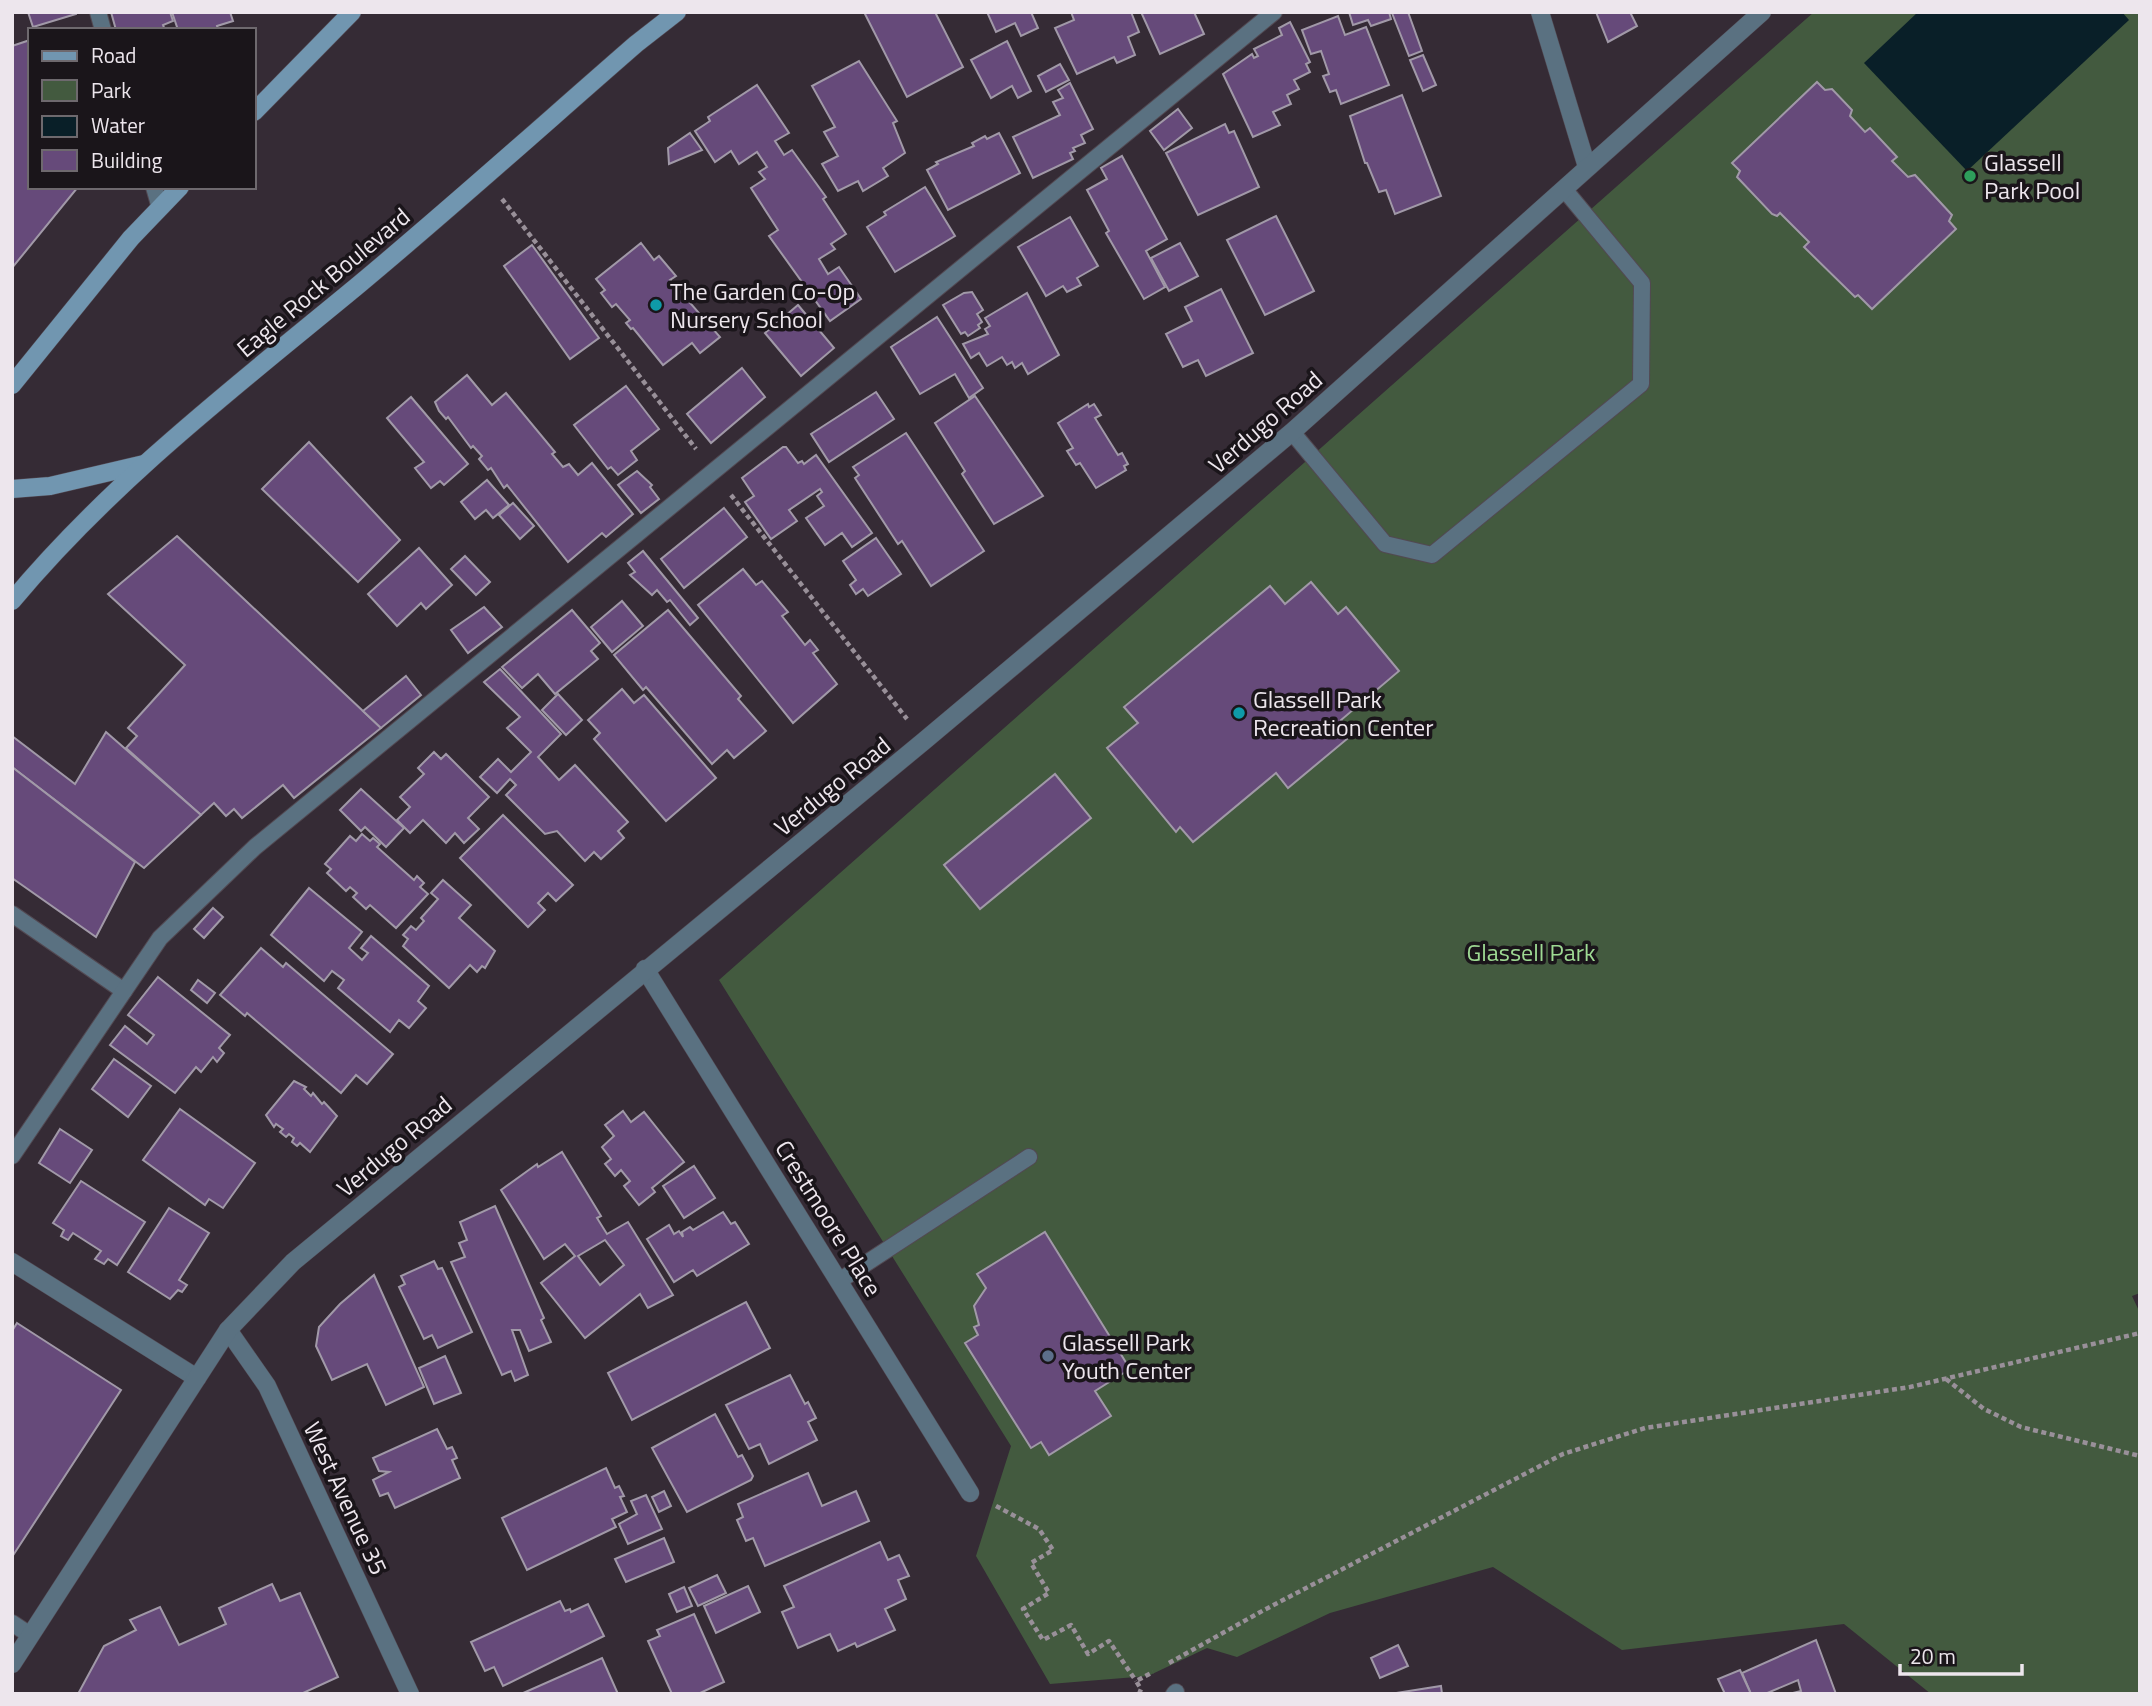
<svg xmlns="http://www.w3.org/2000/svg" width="2152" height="1706" viewBox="0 0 2152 1706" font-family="'Titillium Web',sans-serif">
	<rect width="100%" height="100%" fill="#352b35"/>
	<polygon fill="#435a3f" points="1814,12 2140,12 2140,1293 2132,1296 2140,1313 2140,1694 1931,1694 1844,1624 1622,1650 1493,1567 1330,1613 1237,1657 1207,1648 1148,1676 1050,1684 976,1556 1011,1446 719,980"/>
	<polygon fill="#091f28" points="1918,12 2122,12 2129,20 1967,171 1864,63"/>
	<g fill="#664a7a" stroke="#a199a8" stroke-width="2" fill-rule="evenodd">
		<polygon points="28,12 76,12 76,14 33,27"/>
		<polygon points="111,12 170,12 173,21 163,25 165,30 116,30"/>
		<polygon points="172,12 230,12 233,21 217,26 218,30 178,30"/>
		<polygon points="864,12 935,12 963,67 907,97"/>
		<polygon points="987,12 1031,12 1038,28 1021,36 1015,23 996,32"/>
		<polygon points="1071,12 1131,12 1139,32 1128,37 1135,55 1117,63 1114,57 1077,74 1055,28 1074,20"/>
		<polygon points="1141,12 1194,12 1204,34 1160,54"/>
		<polygon points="1349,12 1389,12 1391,19 1371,26 1368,20 1353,25"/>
		<polygon points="1408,12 1422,51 1409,56 1392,13"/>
		<polygon points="1596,12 1630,12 1637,26 1608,42"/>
		<polygon points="1338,16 1345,35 1366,27 1389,85 1341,104 1336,90 1330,92 1323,76 1329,74 1321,51 1311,54 1302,30"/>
		<polygon points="1290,22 1310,62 1306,64 1310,72 1294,80 1299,89 1287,95 1291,104 1273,112 1280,125 1253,137 1223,74 1252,54 1254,58 1258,56 1254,49 1282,35 1279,28"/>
		<polygon points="30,40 30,187 78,187 12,268 12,46"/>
		<polygon points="1007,41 1031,91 1018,98 1012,86 991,98 971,60"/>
		<polygon points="1423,55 1436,85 1423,91 1410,60"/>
		<polygon points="859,61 897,121 893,123 905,153 883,168 888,176 863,191 858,181 838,191 822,164 838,156 824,132 835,127 812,86"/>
		<polygon points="1060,64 1069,80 1046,92 1038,76"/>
		<polygon points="1817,82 1825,90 1832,89 1852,110 1850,116 1865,132 1870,128 1897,157 1892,161 1908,177 1915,175 1952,215 1949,221 1956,229 1872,309 1858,295 1855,297 1804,247 1809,242 1780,213 1777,216 1772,214 1737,177 1740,171 1732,163"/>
		<polygon points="1070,83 1093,129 1081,135 1085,143 1073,148 1075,151 1070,153 1073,159 1033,178 1013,137 1060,115 1053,102 1063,98 1058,90"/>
		<polygon points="757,85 789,133 775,141 784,155 792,150 826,197 823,199 846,234 831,244 835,249 819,259 828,274 839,267 861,299 830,321 769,236 778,230 751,188 765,179 759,172 767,167 757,152 739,164 731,151 715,162 695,131 710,121 708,117"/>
		<polygon points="1402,95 1441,196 1395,214 1386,190 1379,192 1367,163 1365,163 1350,116"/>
		<polygon points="1178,109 1192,128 1164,150 1150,131"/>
		<polygon points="1225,124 1229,133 1234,131 1259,187 1198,215 1166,153"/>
		<polygon points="690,133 702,150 669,164 668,148"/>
		<polygon points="999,133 1020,173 948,210 927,170 938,164 936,162 974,146 972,143 985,136 987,139"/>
		<polygon points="1122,156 1167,239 1146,251 1165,287 1144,299 1106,233 1109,231 1087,190 1107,179 1101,168"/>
		<polygon points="925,187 955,236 895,272 867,227 886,215 884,212"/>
		<polygon points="1276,216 1314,291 1265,315 1227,240"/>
		<polygon points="1070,217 1098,266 1077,278 1081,285 1067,292 1063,286 1046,296 1018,247"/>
		<polygon points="641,243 654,260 659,256 676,276 670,280 720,337 700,353 692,343 663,365 633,328 631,329 626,323 630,320 616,304 612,307 601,293 605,290 596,279"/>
		<polygon points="1180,243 1198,276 1169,291 1151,258"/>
		<polygon points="532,245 599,338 570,359 504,266"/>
		<polygon points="1221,289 1253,353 1206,376 1198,360 1183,367 1166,334 1192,321 1185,307"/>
		<polygon points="972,292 983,310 977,314 982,322 978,325 980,328 968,336 965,332 961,334 943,305 964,293"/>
		<polygon points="1027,293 1059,355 1028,374 1022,363 1015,368 1012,362 1007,365 1002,357 987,366 979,353 971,358 963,344 988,334 985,329 990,326 985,318"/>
		<polygon points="798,305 834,348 801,376 765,333"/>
		<polygon points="937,317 983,388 969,398 955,374 920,394 891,347"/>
		<polygon points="742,368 765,397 711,443 687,414"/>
		<polygon points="467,375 492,405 506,393 555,452 552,454 563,467 569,464 578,475 592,463 633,514 606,537 602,533 568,562 507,485 504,488 491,468 488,470 479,459 482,456 473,446 471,448 448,417 446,419 439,411 435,402"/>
		<polygon points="626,386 659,429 631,451 637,460 618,475 611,467 608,469 574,425"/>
		<polygon points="876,392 894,419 829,462 811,434"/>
		<polygon points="975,396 1043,496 994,524 962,474 965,471 935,423"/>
		<polygon points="411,397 468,464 444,485 440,481 431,488 415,468 424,462 387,418"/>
		<polygon points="1088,404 1089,407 1094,404 1101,415 1095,418 1118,455 1122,453 1128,464 1124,466 1126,470 1096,488 1080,463 1076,465 1067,451 1073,448 1058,423"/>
		<polygon points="906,433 984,551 931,586 902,541 898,544 855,478 859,475 853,467"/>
		<polygon points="309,442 400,540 358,582 262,489"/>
		<polygon points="783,447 786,447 798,463 802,461 804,464 816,455 872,533 852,547 842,533 825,545 806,518 824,506 817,496 822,492 820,489 789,510 797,521 771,539 745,502 754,496 742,478"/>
		<polygon points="637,471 652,485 650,487 659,499 641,513 618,485"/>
		<polygon points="487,480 509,505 493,518 486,510 475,519 461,502"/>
		<polygon points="513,503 534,526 520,539 499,515"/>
		<polygon points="724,508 747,537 684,588 661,559"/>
		<polygon points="177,536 381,728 294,798 283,785 242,818 234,809 226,816 214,803 201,815 126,748 137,736 128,728 185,665 108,594"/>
		<polygon points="876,538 901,574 868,596 863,589 856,594 850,585 856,580 843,561"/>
		<polygon points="419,548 452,585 426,609 421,603 397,626 368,594"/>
		<polygon points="643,551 698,618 690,625 670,600 667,602 657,590 652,595 630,575 635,572 628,563"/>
		<polygon points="465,556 490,582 476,595 451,569"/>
		<polygon points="743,569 756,585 762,581 788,612 782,616 805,645 810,640 818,650 813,653 837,684 793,723 698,605"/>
		<polygon points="1311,582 1338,614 1346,607 1399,671 1341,720 1353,734 1288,788 1276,773 1193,842 1180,827 1176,832 1107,748 1138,723 1124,707 1270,586 1285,604"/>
		<polygon points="622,601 643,626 612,652 591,627"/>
		<polygon points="484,607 502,627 468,653 451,630"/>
		<polygon points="572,610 600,643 591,651 598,659 555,694 538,674 522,688 502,667"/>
		<polygon points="668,610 741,696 738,699 766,731 734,758 727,750 712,764 646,687 643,690 614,655"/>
		<polygon points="500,669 561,734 538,757 559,780 575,765 628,822 618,831 624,838 601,859 594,852 585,861 557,831 545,834 506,795 516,785 510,779 497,793 480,777 498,759 511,772 531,752 507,728 520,717 484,682"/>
		<polygon points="406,676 421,695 381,728 363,711"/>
		<polygon points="622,689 634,703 644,695 716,778 666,821 594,739 600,733 588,720"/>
		<polygon points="558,694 582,720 566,735 542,710"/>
		<polygon points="106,732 201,815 144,868 12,767 12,736 75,784"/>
		<polygon points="434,752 441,759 446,754 489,797 468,818 479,829 464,843 455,833 446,843 423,820 410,833 397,820 410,807 400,797 424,774 418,768"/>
		<polygon points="12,767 135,862 96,937 12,878"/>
		<polygon points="1055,774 1091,818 980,909 944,865"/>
		<polygon points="361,789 404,828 386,847 365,827 361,831 340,810"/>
		<polygon points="503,815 573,885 556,901 548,893 538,903 545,910 528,927 460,858"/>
		<polygon points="362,834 370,841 373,838 380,844 377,847 414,880 417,876 424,883 420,887 428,894 396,928 370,905 366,909 353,897 357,893 350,887 346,891 327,873 331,869 325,864 350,836 356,841"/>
		<polygon points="443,880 471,905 459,918 495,951 485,968 482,966 477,972 470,965 449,988 403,946 408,939 403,935 411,926 416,930 424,921 421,918 438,899 431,893"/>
		<polygon points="309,888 362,932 349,948 362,960 368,953 361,948 371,936 429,986 418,1001 426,1008 409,1028 399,1020 390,1032 338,988 344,980 332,971 324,981 271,935"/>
		<polygon points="213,908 223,917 204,938 194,929"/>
		<polygon points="261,948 283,967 286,963 393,1054 367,1084 356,1075 341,1093 247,1013 245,1016 220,995"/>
		<polygon points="158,977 230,1035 219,1048 224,1053 217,1062 213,1057 201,1072 196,1067 175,1093 110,1045 125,1026 147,1044 154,1035 128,1015"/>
		<polygon points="198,980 215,993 207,1003 191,990"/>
		<polygon points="114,1059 151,1086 128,1117 92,1089"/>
		<polygon points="294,1081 306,1087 304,1089 311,1096 313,1093 322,1104 324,1102 337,1116 310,1152 300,1143 297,1146 292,1142 294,1138 289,1134 286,1137 280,1132 283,1129 276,1124 274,1127 266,1115"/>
		<polygon points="180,1109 255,1163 223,1208 209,1199 205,1205 143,1160"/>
		<polygon points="623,1111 631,1122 644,1112 684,1162 652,1188 655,1192 639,1205 624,1186 630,1181 621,1170 615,1176 605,1164 611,1159 602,1147 614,1136 605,1125"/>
		<polygon points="60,1129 92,1150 70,1183 39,1163"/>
		<path d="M562,1152L601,1216L597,1218L607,1234L628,1222L673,1295L648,1308L640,1294L585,1338L541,1283L575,1256L565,1244L544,1259L501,1190L537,1164L538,1167ZM605,1240L624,1265L600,1285L578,1256Z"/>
		<polygon points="694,1166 715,1198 684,1218 663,1186"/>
		<polygon points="81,1181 145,1222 117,1265 108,1259 104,1264 95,1259 101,1251 73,1233 68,1240 61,1236 64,1230 53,1223"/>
		<polygon points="495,1206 544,1318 541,1320 551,1342 529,1351 520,1330 512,1330 528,1375 515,1381 511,1371 502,1375 451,1262 465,1257 459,1243 467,1240 460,1222"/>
		<polygon points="169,1208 209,1233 179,1280 187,1285 182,1292 178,1290 170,1299 128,1272"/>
		<polygon points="723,1212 731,1224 735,1222 749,1244 697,1276 693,1270 674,1282 647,1239 669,1225 674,1234 679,1231 683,1237 682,1232 690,1227 693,1230"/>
		<polygon points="1045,1232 1130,1369 1095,1391 1111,1416 1049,1455 1041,1442 1031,1448 965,1343 978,1335 974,1327 979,1325 974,1306 986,1288 977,1274"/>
		<polygon points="434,1261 438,1269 442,1268 472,1332 438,1348 432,1335 424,1339 399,1287 405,1284 401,1276"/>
		<polygon points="374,1275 424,1387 386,1405 367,1364 332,1380 316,1346 319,1327 340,1304"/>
		<polygon points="746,1302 770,1348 632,1420 608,1373"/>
		<polygon points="17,1323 121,1390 12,1557 12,1331"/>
		<polygon points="445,1356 461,1393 434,1404 419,1368"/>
		<polygon points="790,1375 805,1404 808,1402 816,1418 808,1422 817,1440 769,1464 760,1444 749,1449 726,1405"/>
		<polygon points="715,1414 738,1457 742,1455 753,1476 751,1480 687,1512 652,1448"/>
		<polygon points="437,1429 447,1449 452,1447 457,1458 452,1460 460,1478 395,1508 388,1493 380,1496 373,1480 389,1472 379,1471 373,1458"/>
		<polygon points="606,1468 615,1488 619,1486 624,1496 620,1497 627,1512 612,1519 616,1527 527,1570 502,1518"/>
		<polygon points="808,1473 822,1506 856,1491 869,1521 765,1566 753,1538 746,1541 737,1520 743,1517 738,1504"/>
		<polygon points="664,1491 671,1506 659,1512 652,1497"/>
		<polygon points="646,1495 662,1529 628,1544 619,1524 637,1514 631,1501"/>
		<polygon points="664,1538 674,1562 626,1582 615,1559"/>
		<polygon points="880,1542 888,1560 899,1555 909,1576 898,1580 906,1599 885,1609 895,1630 857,1647 855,1643 838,1651 830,1634 798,1648 782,1612 794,1607 784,1586"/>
		<polygon points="717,1575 726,1593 698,1606 689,1588"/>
		<polygon points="272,1584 280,1601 300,1593 338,1677 301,1694 78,1694 104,1646 136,1630 130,1620 160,1607 179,1645 226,1624 219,1608"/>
		<polygon points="748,1586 760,1612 716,1633 704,1606"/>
		<polygon points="684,1587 692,1606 677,1612 669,1594"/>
		<polygon points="560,1601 565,1611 570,1609 571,1612 588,1604 604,1636 503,1686 494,1667 485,1671 471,1642"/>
		<polygon points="694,1614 724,1682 698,1694 672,1694 648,1641 660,1636 657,1630"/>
		<polygon points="1816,1640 1836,1694 1789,1694 1801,1691 1798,1680 1765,1694 1751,1694 1742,1673"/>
		<polygon points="1398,1645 1408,1666 1380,1678 1371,1658"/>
		<polygon points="602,1658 618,1694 521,1694"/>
		<polygon points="1740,1670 1751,1694 1725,1694 1718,1679"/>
		<polygon points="1441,1686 1442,1694 1390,1694"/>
	</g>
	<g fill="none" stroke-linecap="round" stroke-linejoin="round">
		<g stroke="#524952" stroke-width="18">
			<g id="service">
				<polyline points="98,12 103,30"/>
				<polyline points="154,187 160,208"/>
				<polyline points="1292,432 1385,544 1432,555 1641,384 1642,283 1564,189"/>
				<polyline points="12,914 124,991"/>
				<polyline points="12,1156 160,938 255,847 1274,12"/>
				<polyline points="839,1281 1029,1157"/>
				<polyline points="12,1623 30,1635"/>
				<polyline points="1174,1694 1176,1692"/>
			</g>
		</g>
		<g stroke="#524952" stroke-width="19">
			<g id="minor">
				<polyline points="1540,12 1587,167"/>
				<polyline points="645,969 970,1493"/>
				<polyline points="12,1262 197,1378"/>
				<polyline points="228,1330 267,1386 410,1694"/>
				<polyline points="12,1664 228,1330 293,1262 924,741 1292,432 1762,12"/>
			</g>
		</g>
		<g stroke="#524952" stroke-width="19">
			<g id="secondary">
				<polyline points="254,112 352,12"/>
				<polyline points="12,385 131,238 180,187"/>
				<polyline points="12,489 50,486 144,464"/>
				<path d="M12,601C112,481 236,386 356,287C451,208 543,125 636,44L677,12"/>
			</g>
		</g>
		<g stroke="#999099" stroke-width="4.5" stroke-dasharray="5 3.5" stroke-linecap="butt">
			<polyline points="502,199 696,449"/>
			<polyline points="731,495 907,719"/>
			<polyline points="1946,1379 1984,1409 2021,1427 2140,1456"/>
			<polyline points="996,1506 1039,1529 1053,1550 1031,1563 1049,1593 1023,1609 1043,1640 1071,1625 1088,1654 1109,1641 1136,1681"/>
			<polyline points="1169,1663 1264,1610 1563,1454 1645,1428 1910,1387 2140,1333"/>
			<polyline points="1139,1694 1141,1689 1136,1681 1153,1672"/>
		</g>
		<use href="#service" stroke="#5a7181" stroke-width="16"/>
		<use href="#minor" stroke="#5a7181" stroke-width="18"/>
		<use href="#secondary" stroke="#7196b0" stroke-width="18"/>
	</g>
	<circle fill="#2e9e5b" stroke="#1a151a" stroke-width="2.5" cx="1970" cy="176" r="7"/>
	<g fill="#0f9aa8" stroke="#1a151a" stroke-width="2.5">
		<circle cx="656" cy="305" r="7"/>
		<circle cx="1239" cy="713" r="7"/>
	</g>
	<circle fill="#5c6f8a" stroke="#1a151a" stroke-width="2.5" cx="1048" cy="1356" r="7"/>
	<g text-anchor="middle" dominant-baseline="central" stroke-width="7" stroke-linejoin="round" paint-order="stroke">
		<g font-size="24" fill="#ede6ed" stroke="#1a151a" text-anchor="start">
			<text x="1984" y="162">Glassell<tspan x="1984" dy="28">Park Pool</tspan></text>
			<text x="670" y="291">The Garden Co-Op<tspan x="670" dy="28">Nursery School</tspan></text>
			<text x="1253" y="699">Glassell Park<tspan x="1253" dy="28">Recreation Center</tspan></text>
			<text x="1062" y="1342">Glassell Park<tspan x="1062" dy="28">Youth Center</tspan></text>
		</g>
		<g font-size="24" fill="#ede6ed" stroke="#1a151a">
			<text transform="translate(323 282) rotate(-40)">Eagle Rock Boulevard</text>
			<text transform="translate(1265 422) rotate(-41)">Verdugo Road</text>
			<text transform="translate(832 786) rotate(-39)">Verdugo Road</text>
			<text transform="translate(394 1146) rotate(-40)">Verdugo Road</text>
			<text transform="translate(829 1218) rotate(58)">Crestmoore Place</text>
			<text transform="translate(346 1498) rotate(65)">West Avenue 35</text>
		</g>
		<g font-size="24" fill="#9ed993" stroke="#1a151a">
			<text x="1531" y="952">Glassell Park</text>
		</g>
	</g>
	<rect width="2152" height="1706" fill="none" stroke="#ede6ed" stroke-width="28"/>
	<rect x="28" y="28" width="228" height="161" fill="#1a151a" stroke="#6e696e" stroke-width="2"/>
	<rect x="42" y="51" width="35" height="10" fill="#7196b0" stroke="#6e696e" stroke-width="2"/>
	<text x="91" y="63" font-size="21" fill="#ede6ed">Road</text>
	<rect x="42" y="80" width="35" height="21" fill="#435a3f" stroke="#6e696e" stroke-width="2"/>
	<text x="91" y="98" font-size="21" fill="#ede6ed">Park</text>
	<rect x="42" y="116" width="35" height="21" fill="#091f28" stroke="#6e696e" stroke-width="2"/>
	<text x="91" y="133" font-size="21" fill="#ede6ed">Water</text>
	<rect x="42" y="150" width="35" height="21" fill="#664a7a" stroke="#6e696e" stroke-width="2"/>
	<text x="91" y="168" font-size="21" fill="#ede6ed">Building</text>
	<path d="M1900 1664v10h122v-10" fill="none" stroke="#ede6ed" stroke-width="3.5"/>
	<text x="1910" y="1664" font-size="21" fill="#ede6ed" stroke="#1a151a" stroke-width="5" paint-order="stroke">20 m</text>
</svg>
